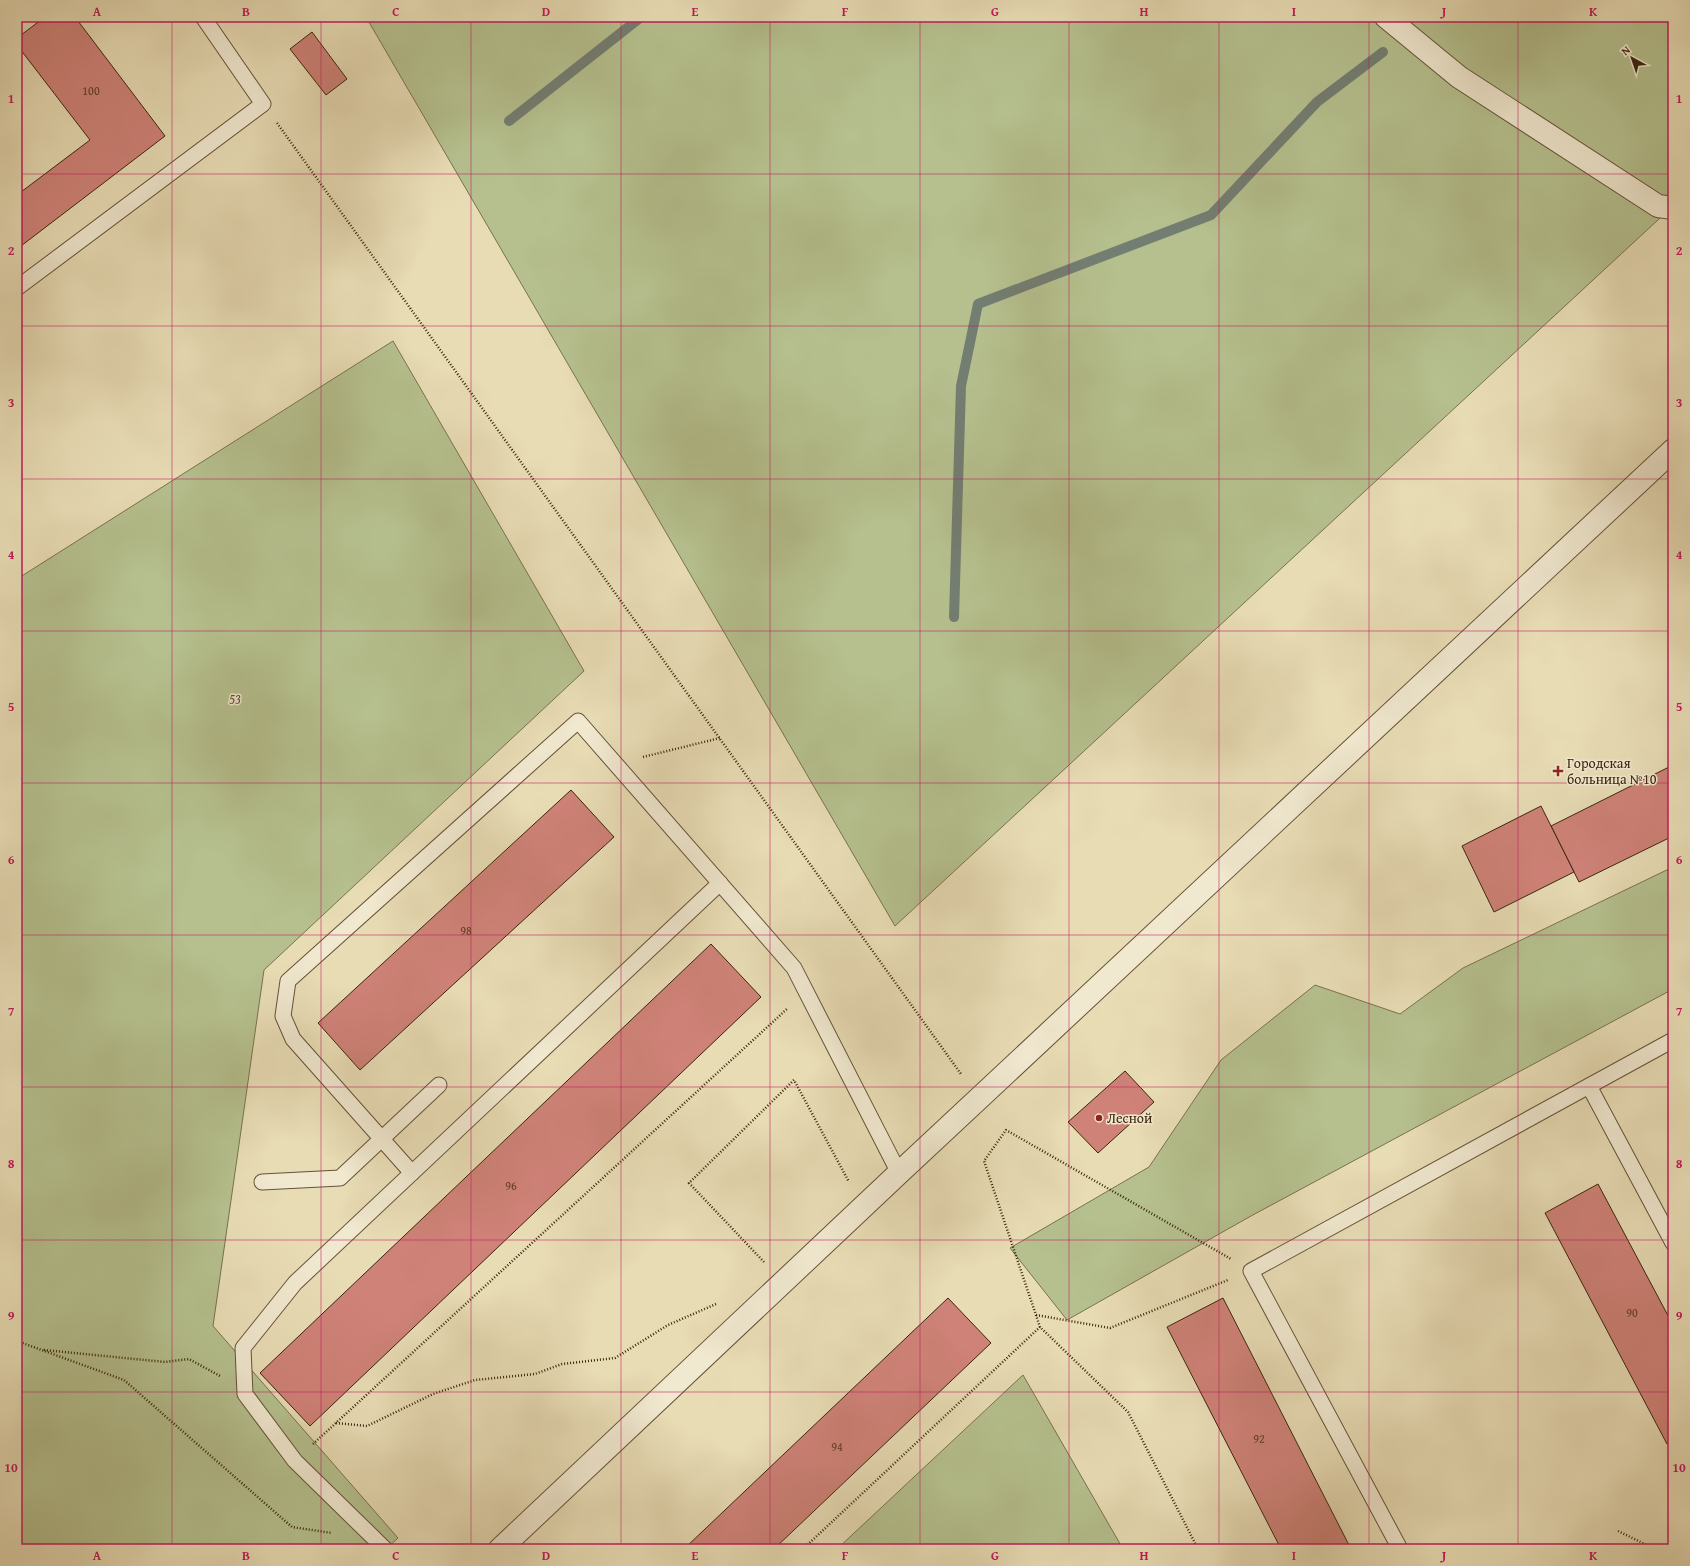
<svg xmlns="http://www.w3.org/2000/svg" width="1690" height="1566" viewBox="0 0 1690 1566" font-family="'Gentium Book Plus',serif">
	<rect width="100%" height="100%" fill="#e8dcb5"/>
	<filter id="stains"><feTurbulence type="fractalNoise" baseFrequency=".005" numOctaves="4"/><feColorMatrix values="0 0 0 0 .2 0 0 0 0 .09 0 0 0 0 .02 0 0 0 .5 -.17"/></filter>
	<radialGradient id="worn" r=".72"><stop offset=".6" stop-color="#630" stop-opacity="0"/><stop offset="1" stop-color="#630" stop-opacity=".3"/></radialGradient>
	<g fill="#b5c08e" stroke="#78724e">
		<polygon points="366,17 1673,17 1673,206 895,926"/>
		<polygon points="393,341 584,671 264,970 213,1326 398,1538 386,1549 17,1549 17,579"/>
		<polygon points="1673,867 1673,989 1251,1216 1067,1320 1010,1248 1149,1167 1221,1060 1315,985 1400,1014 1463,968"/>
		<polygon points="1023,1375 1123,1549 837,1549"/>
	</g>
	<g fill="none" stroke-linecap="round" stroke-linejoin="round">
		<g stroke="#737e72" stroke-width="10">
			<polyline points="509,121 641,17"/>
			<polyline points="954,617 961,386 978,304 1211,215 1317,102 1383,52"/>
		</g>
	</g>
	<g fill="#cf8278" stroke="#3b240d">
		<polygon points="45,17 75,17 165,136 17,249 17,195 90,140 17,45 17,38"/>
		<polygon points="312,32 347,79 326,95 290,49"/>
		<polygon points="1673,765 1673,836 1579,882 1551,826"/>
		<polygon points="571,790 614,837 360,1070 318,1023"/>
		<polygon points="1541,806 1574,872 1494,912 1462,846"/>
		<polygon points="711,944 761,997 310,1426 260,1373"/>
		<polygon points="1125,1071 1154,1102 1098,1153 1068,1122"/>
		<polygon points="1598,1184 1673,1325 1673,1441 1667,1444 1545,1213"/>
		<polygon points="948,1298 991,1343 774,1549 684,1549"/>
		<polygon points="1223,1298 1351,1549 1281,1549 1167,1327"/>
	</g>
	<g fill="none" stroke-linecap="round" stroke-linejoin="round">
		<g stroke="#665237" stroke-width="17">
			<g id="service">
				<polyline points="17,288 263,104 203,17"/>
				<polyline points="1589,1086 1673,1243"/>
				<polyline points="412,1173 293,1039 283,1016 288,981 578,721 794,968 899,1173"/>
				<polyline points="262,1182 340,1178 439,1085"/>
				<polyline points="385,1549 295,1461 245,1394 243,1348 295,1283 720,883"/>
				<polyline points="1400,1549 1251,1271 1673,1040"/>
			</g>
		</g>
		<g stroke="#665237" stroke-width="24">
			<g id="minor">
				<polyline points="1386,17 1459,77 1658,206 1673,208"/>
				<polyline points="500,1549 899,1173 1673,450"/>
			</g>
		</g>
		<g stroke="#3b240d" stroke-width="2.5" stroke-dasharray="1 2" stroke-linecap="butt">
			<polyline points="277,123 961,1074"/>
			<polyline points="643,757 720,738"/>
			<polyline points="764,1262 689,1183 794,1080 849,1182"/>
			<polyline points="1036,1315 1110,1328 1228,1280"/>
			<polyline points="17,1341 124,1380 292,1527 332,1533"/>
			<polyline points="44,1350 165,1362 189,1359 220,1376"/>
			<polyline points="336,1423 367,1426 433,1394 475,1380 535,1374 562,1364 615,1358 668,1325 716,1304"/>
			<polyline points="313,1444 788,1008"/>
			<polyline points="1618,1531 1655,1549"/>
			<polyline points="803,1549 1040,1327"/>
			<polyline points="1198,1549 1128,1412 1040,1327 984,1161 1006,1130 1231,1259"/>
		</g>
		<use href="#service" stroke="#f0e8cf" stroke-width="15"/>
		<use href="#minor" stroke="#f0e8cf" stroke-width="22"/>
	</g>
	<path fill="none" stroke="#c2185b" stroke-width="1" stroke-opacity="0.55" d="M172,17V1549M321,17V1549M471,17V1549M621,17V1549M770,17V1549M920,17V1549M1069,17V1549M1219,17V1549M1369,17V1549M1518,17V1549M17,174H1673M17,326H1673M17,479H1673M17,631H1673M17,783H1673M17,935H1673M17,1087H1673M17,1240H1673M17,1392H1673"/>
	<g fill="#8f2418" stroke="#f0e8cf" stroke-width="1.5">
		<path d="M1556 765h4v4h4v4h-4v4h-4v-4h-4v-4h4z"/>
		<circle cx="1099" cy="1118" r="4"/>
	</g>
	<g text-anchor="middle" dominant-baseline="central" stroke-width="3" stroke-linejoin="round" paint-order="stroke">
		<g font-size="12" fill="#603c28">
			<text x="91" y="90">100</text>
			<text x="466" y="930">98</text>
			<text x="511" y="1185">96</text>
			<text x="1632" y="1312">90</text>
			<text x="1259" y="1438">92</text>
			<text x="837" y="1446">94</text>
		</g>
		<g font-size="14" font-style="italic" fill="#5a4b2d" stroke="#f0e8cf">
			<text x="235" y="699">53</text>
		</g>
		<g font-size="14" fill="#3b240d" stroke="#f0e8cf" text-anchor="start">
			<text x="1567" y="763">Городская<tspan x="1567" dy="16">больница №10</tspan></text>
			<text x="1107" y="1118">Лесной</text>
		</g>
	</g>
	<rect width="1690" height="1566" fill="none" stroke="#e8dcb5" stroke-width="44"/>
	<g transform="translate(1632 58) rotate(320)" stroke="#f0e8cf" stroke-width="3" paint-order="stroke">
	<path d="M0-3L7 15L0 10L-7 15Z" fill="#3b240d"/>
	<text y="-6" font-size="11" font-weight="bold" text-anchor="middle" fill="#3b240d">N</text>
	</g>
	<rect x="22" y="22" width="1646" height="1522" fill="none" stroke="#c2185b" stroke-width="1.5"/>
	<g font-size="13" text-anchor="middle" font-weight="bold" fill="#c2185b">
		<text x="97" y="16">A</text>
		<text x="246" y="16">B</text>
		<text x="396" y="16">C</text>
		<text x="546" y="16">D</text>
		<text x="695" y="16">E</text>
		<text x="845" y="16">F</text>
		<text x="995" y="16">G</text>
		<text x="1144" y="16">H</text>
		<text x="1294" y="16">I</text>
		<text x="1444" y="16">J</text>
		<text x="1593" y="16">K</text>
		<text x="11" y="103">1</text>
		<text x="1679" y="103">1</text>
		<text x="11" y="255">2</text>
		<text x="1679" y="255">2</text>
		<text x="11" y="407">3</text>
		<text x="1679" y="407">3</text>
		<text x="11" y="559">4</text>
		<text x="1679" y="559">4</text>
		<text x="11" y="711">5</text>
		<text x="1679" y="711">5</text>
		<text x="11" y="864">6</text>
		<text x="1679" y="864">6</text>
		<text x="11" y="1016">7</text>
		<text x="1679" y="1016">7</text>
		<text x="11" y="1168">8</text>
		<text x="1679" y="1168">8</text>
		<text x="11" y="1320">9</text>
		<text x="1679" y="1320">9</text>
		<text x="11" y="1472">10</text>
		<text x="1679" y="1472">10</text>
		<text x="97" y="1560">A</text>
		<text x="246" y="1560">B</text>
		<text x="396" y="1560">C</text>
		<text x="546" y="1560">D</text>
		<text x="695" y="1560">E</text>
		<text x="845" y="1560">F</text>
		<text x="995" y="1560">G</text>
		<text x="1144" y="1560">H</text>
		<text x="1294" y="1560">I</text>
		<text x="1444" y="1560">J</text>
		<text x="1593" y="1560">K</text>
	</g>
	<rect width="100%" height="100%" filter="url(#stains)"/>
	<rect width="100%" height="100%" fill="url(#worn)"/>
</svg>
